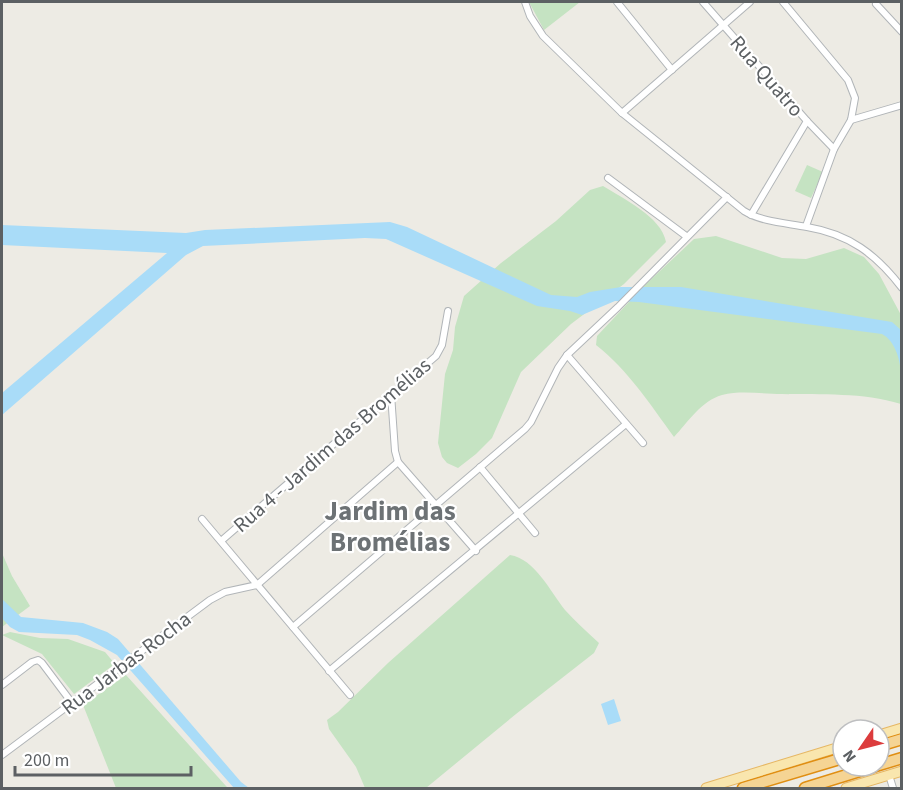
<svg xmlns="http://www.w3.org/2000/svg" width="903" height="790" viewBox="0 0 903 790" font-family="'Source Sans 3',sans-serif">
	<rect width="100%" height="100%" fill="#edebe4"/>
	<g fill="#c5e3c2">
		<polygon points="529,2 580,2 544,30"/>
		<polygon points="807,165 823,172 811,198 795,191"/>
		<path d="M603,186C622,198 662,217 666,242L624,284L571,324L521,372L492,438L476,454L458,468L447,463L442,457L438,443L445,374L453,350L455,327L464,296L501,263L556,221L590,190Z"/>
		<path d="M716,236L782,258L806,259L844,248L864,257L879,274L901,315V404C862,392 823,395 782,394C763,394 741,390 722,395C701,401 688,422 674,437C650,404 628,370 596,345L597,336L644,286L694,239Z"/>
		<polygon points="2,553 12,576 30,606 2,627"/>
		<path d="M510,555C535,559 550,591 565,610C575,621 587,632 599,643L594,653L516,714L426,788H365L356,767L329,729L327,720L338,712L388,663Z"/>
		<polygon points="10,632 40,638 68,639 105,652 115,664 74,694 42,654 2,635"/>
		<polygon points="126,675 226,786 228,788 116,788 83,705"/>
	</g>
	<g fill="#a9dcf8">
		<path d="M390,222L407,227L551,295L577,297L590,292L621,287H681L892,322L901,330V373C900,359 895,341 882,334L639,302L615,301L582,315L570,311L537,306L386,239L365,238L203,246L186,255L2,415V393L167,253L2,245V225L186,233L205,230Z"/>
		<polygon points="2,599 21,617 83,623 107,632 118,639 241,782 249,788 234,788 117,655 90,640 77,635 19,632 10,627 2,618"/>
		<polygon points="614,699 621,721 608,725 601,704"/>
	</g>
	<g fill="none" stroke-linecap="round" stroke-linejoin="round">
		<g stroke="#b1b5b8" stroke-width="8">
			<g id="street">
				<path d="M525,2L530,16L543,36L622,113L744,211C762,222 786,223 807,227C849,234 876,254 902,288"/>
				<polyline points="617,2 672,70"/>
				<polyline points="703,2 807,121 834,149"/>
				<polyline points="783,2 848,80 855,98 851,120 834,149 806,226"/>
				<polyline points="876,4 902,32"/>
				<polyline points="622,113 750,2"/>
				<polyline points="851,120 902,105"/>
				<polyline points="608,178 686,236"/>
				<polyline points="751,215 807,121"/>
				<polyline points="567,355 643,443"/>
				<polyline points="391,394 395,451 398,462 476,551"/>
				<polyline points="480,467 535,533"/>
				<polyline points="202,519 350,695"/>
				<polyline points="221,541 436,356 442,345 448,311"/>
				<polyline points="293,627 525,429 531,422 558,368 567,355 618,307 727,197"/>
				<polyline points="329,671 626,424"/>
				<polyline points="2,685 32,662 38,660 42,663 72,703"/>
				<polyline points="2,755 210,600 225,592 257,585 398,462"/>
				<polyline points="889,775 893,788"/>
			</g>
		</g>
		<g stroke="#e6b764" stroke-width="11">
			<g id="primary">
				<polyline points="879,735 902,728"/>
				<polyline points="706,788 843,746"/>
				<polyline points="846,788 902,771"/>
			</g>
		</g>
		<g stroke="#e08e12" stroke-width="13">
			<g id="highway">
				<polyline points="879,746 902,739"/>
				<polyline points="879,765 902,758"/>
				<polyline points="743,788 843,758"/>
				<polyline points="805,788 876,766"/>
			</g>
		</g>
		<use href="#street" stroke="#fff" stroke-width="6"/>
		<use href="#primary" stroke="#f9e6ae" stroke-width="9"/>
		<use href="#highway" stroke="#f5d494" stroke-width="10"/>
	</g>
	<g text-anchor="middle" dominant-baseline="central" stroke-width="4.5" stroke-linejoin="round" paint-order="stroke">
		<g font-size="21" fill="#5c6063" stroke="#fff">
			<text transform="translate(767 76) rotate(49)">Rua Quatro</text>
			<text transform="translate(332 445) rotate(-41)">Rua 4 - Jardim das Bromélias</text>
			<text transform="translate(126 663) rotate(-37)">Rua Jarbas Rocha</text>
		</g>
		<g font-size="27" font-weight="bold" fill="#6d7275" stroke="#fff">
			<text x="390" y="511">Jardim das<tspan x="390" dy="31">Bromélias</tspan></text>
		</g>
	</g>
	<rect width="903" height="790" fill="none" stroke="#5c6063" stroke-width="6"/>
	<g transform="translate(861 748) rotate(235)"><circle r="28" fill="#ffffff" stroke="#bebfc1" stroke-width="1.5"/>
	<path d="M0-4.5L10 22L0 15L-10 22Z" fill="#dc3c3d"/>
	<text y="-9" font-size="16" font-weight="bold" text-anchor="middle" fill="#5c6063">N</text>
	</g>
	<path d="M15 766v9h176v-9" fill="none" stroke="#5c6063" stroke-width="3"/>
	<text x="24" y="766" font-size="18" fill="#5c6063" stroke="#ffffff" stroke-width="4.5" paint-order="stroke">200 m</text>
</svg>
